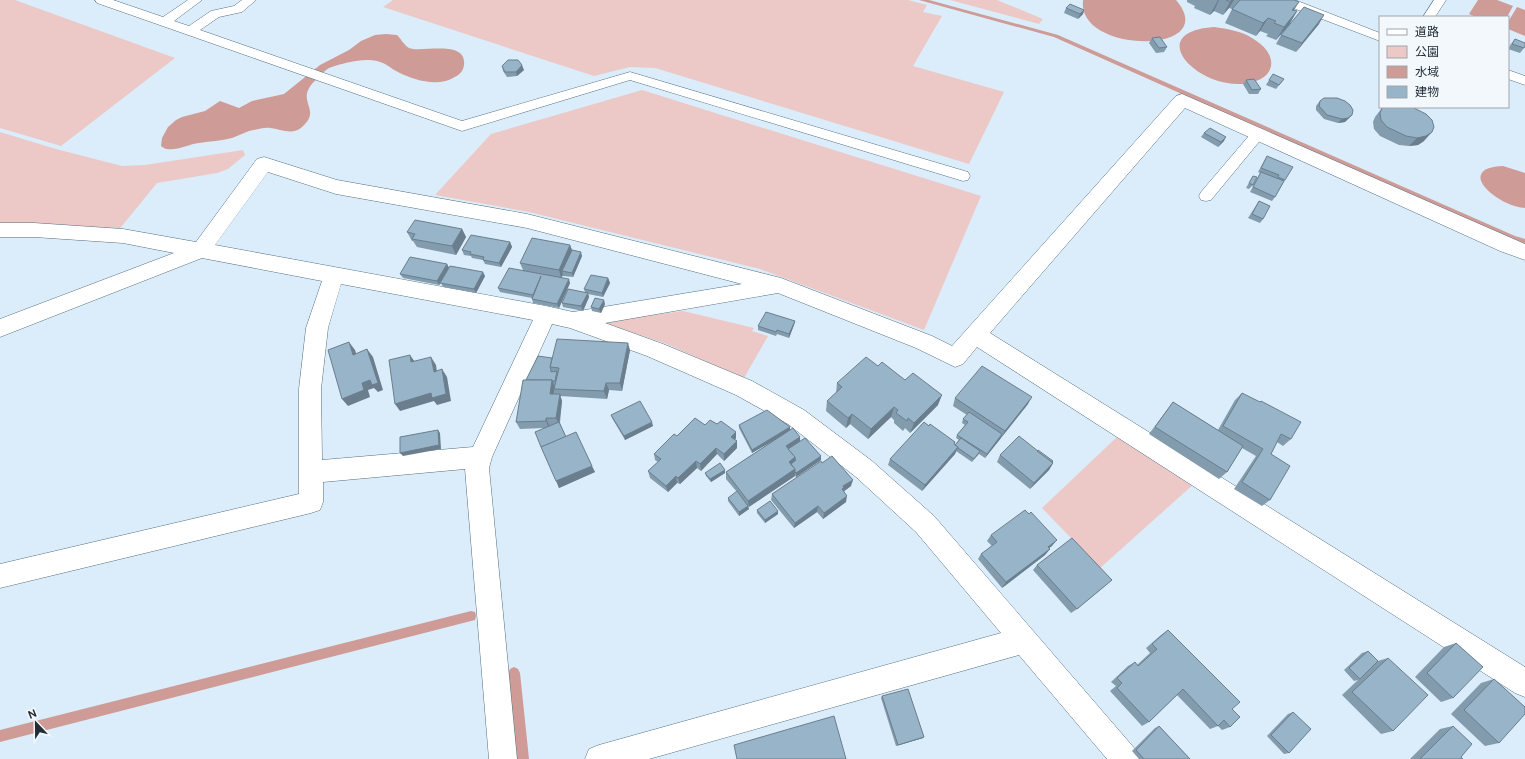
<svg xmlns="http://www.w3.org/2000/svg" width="1525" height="759" viewBox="0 0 1525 759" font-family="'DM Sans','Noto Sans JP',sans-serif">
	<rect width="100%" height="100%" fill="#dbedfa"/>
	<g fill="#ecc9c6">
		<polygon points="0,0 15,0 175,58 61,146 0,128"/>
		<polygon points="393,0 908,0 927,5 923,12 942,16 913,66 1004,92 969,164 655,68 630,67 594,76 383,7"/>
		<polygon points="950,0 997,0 1043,19 1039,24"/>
		<polygon points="642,90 981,196 924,330 760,269 529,212 435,195 491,134"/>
		<polygon points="0,132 56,149 122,166 145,165 243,150 245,155 228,169 217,173 157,183 117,232 0,224"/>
		<polygon points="683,311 754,328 752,331 768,336 744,378 664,343 601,322"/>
		<polygon points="1117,437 1195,483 1100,568 1042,508"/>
	</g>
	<g fill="#ce9b96">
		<path d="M1083,0H1176C1223,55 1076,55 1083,0Z"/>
		<polygon points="1478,0 1497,0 1513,6 1507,17 1476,17 1469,14"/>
		<polygon points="1517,7 1525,10 1525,36 1508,29 1508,22"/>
		<path d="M1214,27C1228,29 1241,31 1252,38C1281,55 1277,81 1242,84C1195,87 1144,32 1214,27Z"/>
		<path d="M386,34L397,35C401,39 404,45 409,48C421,53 467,39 464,65C463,72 459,75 453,78C437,87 413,80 398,72C390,68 386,63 377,61C363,58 343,63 329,68C325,70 321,75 318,78C291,101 324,108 302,127C292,136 281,129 270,128C264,127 255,130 249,131C243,133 238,136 232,138C221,141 210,141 199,143C189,144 177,151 167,149C165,149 163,147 161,146L162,138L168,127L176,120L182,117L205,111L220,101L239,108L252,101L284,94L320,65L349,50L361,41L375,35Z"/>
		<path d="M1503,166L1525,173V208C1496,206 1454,168 1503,166Z"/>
	</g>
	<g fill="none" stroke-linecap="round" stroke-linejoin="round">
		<g fill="#ce9b96" fill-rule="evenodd">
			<polygon points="919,0 929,0 1058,35 1515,236 1525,239 1525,245 1509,240 1054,37"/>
			<polygon points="471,611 475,612 476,616 475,620 471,621 0,742 0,730"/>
			<polygon points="514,667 518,669 520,673 529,759 517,759 508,673 510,669"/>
		</g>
		<g stroke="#546e81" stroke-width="1">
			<g id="service">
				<polygon points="95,0 113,0 163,17 188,0 202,0 174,21 189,26 211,11 234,6 242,0 256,0 242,12 219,17 200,30 462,121 630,72 968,172 970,176 968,180 963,181 630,80 462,131 97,3"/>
				<polygon points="1278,0 1295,0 1380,33 1380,41 1280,3"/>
				<polygon points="1434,0 1446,0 1435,17 1423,17"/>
				<polygon points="1508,70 1525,76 1525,85 1508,79"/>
				<polygon points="1258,129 1263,131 1265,134 1263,137 1211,200 1206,201 1201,200 1199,196 1201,192 1253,131"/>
			</g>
		</g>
		<g stroke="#546e81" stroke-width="1">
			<path id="minor" d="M1182,94L1525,244V260L1500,251L1185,108L990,333L1525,667V697L1515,693L977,347L963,364L955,367L916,348L778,293L605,323L663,344L752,381L804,410L872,461L934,516L1135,749L1139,759H1107L1019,655L649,759H585L589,749L599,745L1001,633L916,532L856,477L788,424L736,395L647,356L570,328L552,324L492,457L489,468L517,759H489L465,469L323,482V502L320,510L311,513L0,588V564L299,494V389L306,328L322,281L202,258L0,337V319L174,253L123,243L34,237H0V223H34L123,229L196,242L257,159L264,157L337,180L527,214L781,278L932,336L952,346L1176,96ZM268,172L336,194L527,228L742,284L573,312L546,306L215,245ZM341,284L533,320L473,447L322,460L321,389L328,328Z"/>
		</g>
		<use href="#service" fill="#fff" fill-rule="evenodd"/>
		<use href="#minor" fill="#fff" fill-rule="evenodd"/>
	</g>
	<g fill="#829bad">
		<polygon points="1187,0 1294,0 1293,10 1297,11 1289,25 1276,40 1266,36 1268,34 1260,31 1256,36 1225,23 1232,9 1229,8 1223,15 1214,11 1210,15 1194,8 1195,6 1187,2"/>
		<polygon points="1066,8 1084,10 1083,14 1078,19 1064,13"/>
		<polygon points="1319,24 1296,52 1276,44 1281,35"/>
		<polygon points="1152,38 1167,47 1164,52 1156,53 1149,43"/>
		<polygon points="1515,39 1524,48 1520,53 1508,49 1511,44"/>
		<polygon points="502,66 524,70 517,76 507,77 503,71"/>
		<polygon points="1284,79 1276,89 1266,85 1269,80"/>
		<polygon points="1246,80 1261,89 1258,94 1249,94 1243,84"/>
		<polygon points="1320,101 1352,115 1345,122 1338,123 1324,119 1316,110 1316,106"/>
		<polygon points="1382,108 1424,141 1418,145 1409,146 1399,145 1380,136 1374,129 1373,122 1375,117"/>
		<polygon points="1204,133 1224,141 1218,147 1201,137"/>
		<polygon points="1267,156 1285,180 1282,185 1275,197 1272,201 1250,192 1260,173 1258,172"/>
		<polygon points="1253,176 1253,185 1249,189 1246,188"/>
		<polygon points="1259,201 1263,219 1260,223 1248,218"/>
		<polygon points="462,229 466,237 456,255 417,247 413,241 412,241 407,232"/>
		<polygon points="510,242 512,247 501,267 485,264 483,260 472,258 471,256 464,255 462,250"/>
		<polygon points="570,245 572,250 582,256 573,277 563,276 563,275 561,278 570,283 559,308 533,303 532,298 500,292 498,288 523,270 520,263"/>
		<polygon points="447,264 449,268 485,276 476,293 443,287 441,283 439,285 403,278 400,274"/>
		<polygon points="608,278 610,283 603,297 588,294 589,297 583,311 563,307 562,303 585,292 584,289"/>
		<polygon points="605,304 601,313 592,311 591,307"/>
		<polygon points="795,321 794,325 789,338 777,334 776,336 758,330 758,326"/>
		<polygon points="630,350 622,391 609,390 607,399 560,396 562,401 560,423 566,437 595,472 559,488 544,428 520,429 516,422 526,380 552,358"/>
		<polygon points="878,366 938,405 910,433 905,428 903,431 894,423 894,420 891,417 868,439 850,424 846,428 826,411 827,401 836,393 837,383"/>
		<polygon points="1242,393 1291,439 1283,446 1277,442 1271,454 1270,500 1262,506 1234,489 1256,456 1242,448 1227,472 1219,479 1149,434 1173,402 1218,430 1235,400"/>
		<polygon points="955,398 1028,404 985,458 979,454 972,462 956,451 955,454 922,491 888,465 890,459 954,444 955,445 959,440 956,438 957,435 965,425 962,423 963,419 967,415 953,406"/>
		<polygon points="611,415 653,426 625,440 612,418"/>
		<polygon points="705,425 736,438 735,440 737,441 737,448 724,461 717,454 701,471 697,468 680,484 677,483 668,492 650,478 648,471 658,462 655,460 654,454 677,436"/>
		<polygon points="739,425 790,427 790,430 800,437 800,441 821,460 796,477 795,475 795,476 748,507 749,509 739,516 728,501 728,498 737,492 726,479 726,472 782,435 752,453 739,428"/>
		<polygon points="1000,455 1052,462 1053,463 1049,470 1030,489 997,462"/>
		<polygon points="822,463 851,486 844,491 846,502 823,519 817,512 794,528 771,500 772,494"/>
		<polygon points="705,473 725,473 711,482 706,476"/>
		<polygon points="757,510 778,511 778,514 765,523 757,513"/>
		<polygon points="991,535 1052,546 1049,548 1050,549 1045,555 1002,588 978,559 981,554 992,546 987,541"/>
		<polygon points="1037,565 1106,585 1071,613 1033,570"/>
		<polygon points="1168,630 1232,709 1230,727 1222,730 1218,726 1210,729 1177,695 1149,722 1142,726 1110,691 1116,686 1111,682 1128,666 1135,662 1137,665 1150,653 1146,648 1161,635"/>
		<polygon points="1456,643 1453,698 1441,702 1415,677 1444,647"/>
		<polygon points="1368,651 1378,661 1388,658 1393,731 1381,734 1342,695 1358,680 1354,681 1344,670 1362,653"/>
		<polygon points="1494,679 1499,743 1485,746 1451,714 1481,683"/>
		<polygon points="882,696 923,738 896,746 881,698"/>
		<polygon points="1293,712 1289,753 1284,754 1267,736 1288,714"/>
		<polygon points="1159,726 1190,759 1139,759 1132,751 1155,728"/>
		<polygon points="1453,726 1461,757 1463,759 1410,759 1440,729"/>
	</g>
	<g fill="#6a7e8d">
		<polygon points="1218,0 1219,0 1214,11 1210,15"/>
		<polygon points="1232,0 1234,0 1229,8 1223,15 1230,2"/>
		<polygon points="1299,2 1291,15 1292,10"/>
		<polygon points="1084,10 1083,14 1078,19 1080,14"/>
		<polygon points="1297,11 1289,25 1276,40 1284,27"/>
		<polygon points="1324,15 1319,24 1296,52 1302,43"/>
		<polygon points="1268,18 1260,31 1256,36 1263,23"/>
		<polygon points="522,65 524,70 517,76 516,72"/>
		<polygon points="1352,115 1345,122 1338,123 1342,119"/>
		<polygon points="1432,132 1424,141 1418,145 1409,146 1417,138"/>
		<polygon points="1226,137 1224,141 1218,147 1221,142"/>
		<polygon points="462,229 466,237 456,255 452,246"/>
		<polygon points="510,242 512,247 501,267 499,263"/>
		<polygon points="570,245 573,253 562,271 563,275 561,278 559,270"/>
		<polygon points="581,252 582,256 573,277 572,273"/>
		<polygon points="447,264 449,268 439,285 437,281"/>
		<polygon points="483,272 485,276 476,293 474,289"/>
		<polygon points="608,278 610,283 603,297 602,293"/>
		<polygon points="569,279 570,283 559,308 557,304"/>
		<polygon points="588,293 589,297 583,311 581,306"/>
		<polygon points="604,300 605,304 601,313 599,309"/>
		<polygon points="795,321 794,325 789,338 789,334"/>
		<polygon points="349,342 355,350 359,362 353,355"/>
		<polygon points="628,343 630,350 622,391 620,383"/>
		<polygon points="367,349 373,357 383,390 378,392 374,388 368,390 370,397 348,406 342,399 362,383 370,380"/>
		<polygon points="410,355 415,362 411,362"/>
		<polygon points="431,357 436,365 438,379 434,372"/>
		<polygon points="442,369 447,377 451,401 437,405 434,401 400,411 395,404"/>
		<polygon points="552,380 555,387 554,389 554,390 553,401 550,394"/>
		<polygon points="606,383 609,390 607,399 604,391"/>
		<polygon points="560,394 562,401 559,425 556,418"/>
		<polygon points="942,395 938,405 910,433 914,423"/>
		<polygon points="1032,397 1028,404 1001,438 1005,431"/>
		<polygon points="894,407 891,417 868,439 871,429"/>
		<polygon points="852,414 850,424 846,428 848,418"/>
		<polygon points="546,418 549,425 549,428 546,421"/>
		<polygon points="652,422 653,426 625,440 624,436"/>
		<polygon points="790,427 790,431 752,453 752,450"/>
		<polygon points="438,430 440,433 441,449 403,456 400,453"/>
		<polygon points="736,432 736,438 732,444 731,437"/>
		<polygon points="1002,434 1001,438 985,458 987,454"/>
		<polygon points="800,437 800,444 789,451 786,446"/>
		<polygon points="737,441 737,448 724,461 724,454"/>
		<polygon points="958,447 955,454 922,491 925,485"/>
		<polygon points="716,448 717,454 701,471 700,464"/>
		<polygon points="821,456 821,460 796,477 796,473"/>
		<polygon points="795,457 795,464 791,467 789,462"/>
		<polygon points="696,461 697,468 680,484 678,478"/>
		<polygon points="1053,463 1049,470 1030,489 1034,483"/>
		<polygon points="592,466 595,472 559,488 556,481"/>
		<polygon points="795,469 795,476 749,507 748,501"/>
		<polygon points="725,470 725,473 711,482 710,479"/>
		<polygon points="676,476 677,483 668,492 666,486"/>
		<polygon points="853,480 851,486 843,492 840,495 843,486"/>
		<polygon points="847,496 846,502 823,519 824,513"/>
		<polygon points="748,506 749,509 739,516 739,512"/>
		<polygon points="818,506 817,512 794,528 795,523"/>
		<polygon points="778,511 778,514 765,523 765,520"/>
		<polygon points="1057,540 1052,546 1043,552 1048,547"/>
		<polygon points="1050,549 1045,555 1002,588 1006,582"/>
		<polygon points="1112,580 1106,585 1071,613 1077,609"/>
		<polygon points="924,737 923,738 896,746 898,745"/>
	</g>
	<g fill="#97b4c9" stroke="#6a7e8d">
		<polygon points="1226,0 1232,0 1230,2"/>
		<polygon points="1240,0 1294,0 1299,2 1292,10 1297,11 1284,27 1274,23 1276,21 1268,18 1263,23 1232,9"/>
		<polygon points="1070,4 1084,10 1080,14 1066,8"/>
		<polygon points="1304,7 1324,15 1302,43 1281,35"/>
		<polygon points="1160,37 1167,47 1159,48 1152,38"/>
		<polygon points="1515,39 1525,43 1525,46 1524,48 1512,44"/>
		<polygon points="508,60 518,60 522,65 516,72 505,72 502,66"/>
		<polygon points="1273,74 1284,79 1279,85 1269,80"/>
		<polygon points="1254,79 1261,89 1252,90 1246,80"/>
		<polygon points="1324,98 1337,98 1345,101 1350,105 1353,110 1352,115 1348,118 1342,119 1327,115 1319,106 1320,101"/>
		<polygon points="1384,107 1412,107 1426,114 1432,120 1434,127 1432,132 1426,136 1417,138 1406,136 1387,127 1381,120 1380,113 1382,108"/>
		<polygon points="1210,128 1226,137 1221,142 1204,133"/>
		<polygon points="1267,156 1293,167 1285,180 1278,177 1279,175 1261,168"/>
		<polygon points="1261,172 1284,181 1275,197 1253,187"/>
		<polygon points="1253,176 1257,177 1253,185 1249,183"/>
		<polygon points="1259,201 1270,206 1263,219 1252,214"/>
		<polygon points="415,220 462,229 452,246 412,239 415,234 407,232"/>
		<polygon points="471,235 510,242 499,263 483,260 484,257 470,254 471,252 462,250"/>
		<polygon points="532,238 570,245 559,270 520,263"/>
		<polygon points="572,250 581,252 572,273 562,271"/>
		<polygon points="410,257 447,264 437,281 400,274"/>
		<polygon points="450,266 483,272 474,289 440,283"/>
		<polygon points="509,268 569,279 557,304 532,299 541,276 533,295 498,288"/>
		<polygon points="591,275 608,278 602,293 584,289"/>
		<polygon points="568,289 588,293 581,306 562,303"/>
		<polygon points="595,298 604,300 599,309 591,307"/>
		<polygon points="766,312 795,321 789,334 777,330 776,332 758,326"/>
		<polygon points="557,339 628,343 620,383 606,383 604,391 554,389 559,368 550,367"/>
		<polygon points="349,342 353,355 367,349 378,383 372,385 370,380 362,383 364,390 342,399 328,350"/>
		<polygon points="410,355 411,362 431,357 434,372 442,369 446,394 432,398 431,393 395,404 389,360"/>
		<polygon points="538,356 552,358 550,367 551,370 551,372 557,371 555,381 553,381 552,380 526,380"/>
		<polygon points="866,357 878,366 882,362 905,380 913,373 942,395 914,423 908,418 907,421 896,413 898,410 894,407 871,429 852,414 848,418 827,401 842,387 837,383"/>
		<polygon points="982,366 1032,397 1005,431 955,398"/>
		<polygon points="523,380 552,380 550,394 560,394 556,418 546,418 546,421 516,422"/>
		<polygon points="1242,393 1260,402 1261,401 1301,422 1291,439 1281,434 1271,454 1290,466 1270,500 1242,482 1263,449 1223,426"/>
		<polygon points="640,401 652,422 624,436 611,415"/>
		<polygon points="1173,402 1243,446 1227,472 1155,427"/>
		<polygon points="767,410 790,427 752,450 739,425"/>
		<polygon points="969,412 1002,434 987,454 957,435 968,422 963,419"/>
		<polygon points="695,418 705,425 710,420 717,424 721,421 736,432 731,437 737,441 724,454 716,448 700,464 696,461 678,478 676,476 666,486 648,471 661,459 654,454 674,434 677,436"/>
		<polygon points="559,422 566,437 541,447 535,432"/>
		<polygon points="924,422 929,426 930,424 955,442 954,444 958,447 925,485 890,459"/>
		<polygon points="793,428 800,437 786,446 795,457 789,462 795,469 748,501 726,472"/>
		<polygon points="438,430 439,445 400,453 400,437"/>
		<polygon points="576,432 592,466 556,481 541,447"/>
		<polygon points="1019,436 1053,463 1034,483 1000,455"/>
		<polygon points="805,438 821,456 796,473 795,472 795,469 791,464 796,460 795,459 795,457 788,449"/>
		<polygon points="961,438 980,451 974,459 958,448 958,447 955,445"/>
		<polygon points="1038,450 1053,461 1052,462 1037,451"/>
		<polygon points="832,456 853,480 843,486 844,488 842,489 847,496 824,513 818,506 795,523 772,494 821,461 822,463"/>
		<polygon points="720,463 725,470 710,479 705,473"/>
		<polygon points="737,491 748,506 739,512 728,498"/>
		<polygon points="770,501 778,511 765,520 757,510"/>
		<polygon points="1025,510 1029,514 1031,512 1057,540 1048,547 1050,549 1006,582 981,554 997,542 991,535"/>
		<polygon points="1072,538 1112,580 1077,609 1037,565"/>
		<polygon points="1168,630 1240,702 1232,709 1240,717 1230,727 1224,720 1218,726 1183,689 1149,722 1117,688 1122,683 1117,678 1135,662 1138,666 1157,649 1152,644"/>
		<polygon points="1456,643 1483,667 1453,698 1427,673"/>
		<polygon points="1368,651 1378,661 1360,679 1349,668"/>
		<polygon points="1388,658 1428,695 1393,731 1352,692"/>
		<polygon points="1494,679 1525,707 1525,714 1499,743 1464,710"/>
		<polygon points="908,689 924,737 898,745 882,696"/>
		<polygon points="1293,712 1311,729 1289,753 1271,735"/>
		<polygon points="834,716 846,759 737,759 734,745"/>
		<polygon points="1159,726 1190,759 1144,759 1136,750"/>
		<polygon points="1453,726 1472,744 1461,757 1463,759 1420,759"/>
	</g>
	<rect x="1379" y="16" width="130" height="92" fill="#f3f8fd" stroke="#9fa6ad"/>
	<rect x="1387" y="29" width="20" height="6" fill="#ffffff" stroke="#9fa6ad"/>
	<text x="1415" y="36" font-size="12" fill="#212c34">道路</text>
	<rect x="1387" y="46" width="20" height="12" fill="#ecc9c6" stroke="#9fa6ad"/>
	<text x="1415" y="56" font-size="12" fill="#212c34">公園</text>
	<rect x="1387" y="66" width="20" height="12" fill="#ce9b96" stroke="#9fa6ad"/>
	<text x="1415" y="76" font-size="12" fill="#212c34">水域</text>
	<rect x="1387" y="86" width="20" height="12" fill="#97b4c9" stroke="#9fa6ad"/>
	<text x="1415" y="96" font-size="12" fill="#212c34">建物</text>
	<g transform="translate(36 723) rotate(338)" stroke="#f3f8fd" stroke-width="3" paint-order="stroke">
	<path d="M0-3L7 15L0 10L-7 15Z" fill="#212c34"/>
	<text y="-6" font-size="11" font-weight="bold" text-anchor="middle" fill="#212c34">N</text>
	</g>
</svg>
